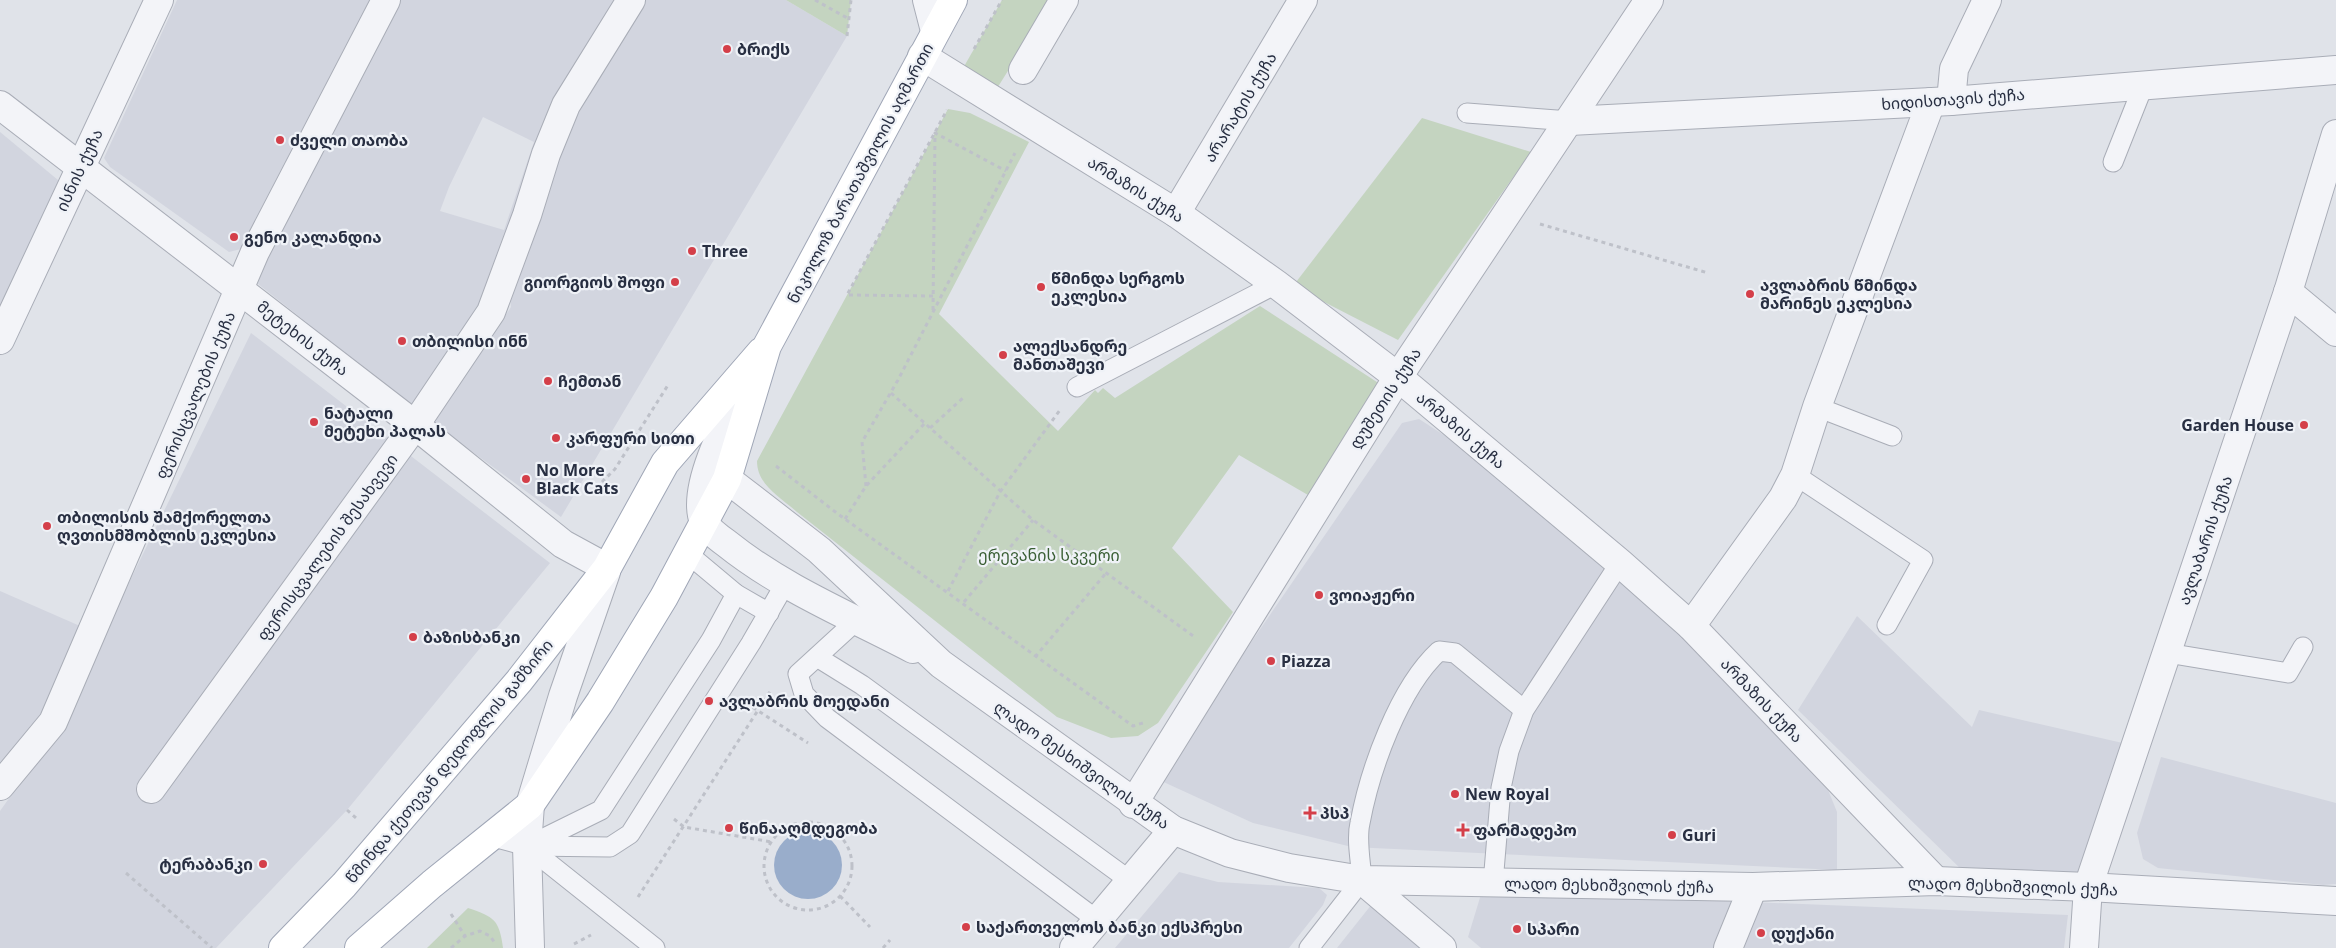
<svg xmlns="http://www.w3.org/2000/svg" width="2336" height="948" viewBox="0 0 2336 948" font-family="'Open Sans','Noto Sans Georgian',sans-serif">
	<rect width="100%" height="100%" fill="#e0e3e9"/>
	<g fill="#d2d5df" fill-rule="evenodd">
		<polygon points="177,0 376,0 366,27 241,249 229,252 110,167 104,158"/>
		<path d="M395,0H615L546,122L491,287L425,399L411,405L253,280ZM483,117L534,142L504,230L440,211L449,187Z"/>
		<polygon points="644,0 786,0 847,36 561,517 433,423 511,307 509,284 568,132"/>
		<polygon points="0,132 64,185 0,321"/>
		<polygon points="251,333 550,563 347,810 216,948 0,948 0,811 55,734"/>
		<polygon points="1419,419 1501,472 1683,632 1820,770 1837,812 1837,870 1352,847 1253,823 1157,779 1402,423"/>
		<polygon points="0,591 80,626 50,699 0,775"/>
		<polygon points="1857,616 1972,727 1979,710 2127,744 2084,879 1963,871 1798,710"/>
		<polygon points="2161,757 2336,803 2336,884 2323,885 2158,868 2143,859 2137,833"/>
		<polygon points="1179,872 1218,882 1319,888 1327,895 1323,905 1289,948 1115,948"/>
		<polygon points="1482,891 2068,915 2064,948 1481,948 1468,937"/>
		<polygon points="1372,904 1422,948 1337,948"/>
	</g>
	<g fill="#c4d4c0">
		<polygon points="786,0 851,0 847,36"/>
		<polygon points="1002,0 1052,0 996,90 962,70"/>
		<path d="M948,109L970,113L1029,142L939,314L1058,431L1095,390L1098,393L1103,388L1115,398L1260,306L1383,386L1308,495L1239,455L1172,548L1233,612L1158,723L1138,736L1111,738L1057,717L797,512C780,497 757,485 757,461Z"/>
		<polygon points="1422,118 1531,152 1398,340 1293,286"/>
		<path d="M468,908C494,917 499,919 503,948H427Z"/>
	</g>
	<circle fill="#99adcb" cx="808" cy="865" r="34"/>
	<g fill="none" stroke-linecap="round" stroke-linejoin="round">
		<g stroke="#a9adb7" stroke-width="21">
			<g id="service">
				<polyline points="1467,113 1570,121"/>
				<polyline points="2113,162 2144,84"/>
				<polyline points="1077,387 1276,284"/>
				<polyline points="1817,407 1892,436"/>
				<polyline points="1795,475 1923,560 1887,625"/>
				<polyline points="687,553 736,594 769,613"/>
				<polyline points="857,620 798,674 804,694 827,718 1097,920"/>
				<polyline points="2167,653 2288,673 2303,647"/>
				<polyline points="817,657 862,685 1129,880"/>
				<polyline points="490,836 527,846 610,847 630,834 751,643 785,584"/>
				<polyline points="530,845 601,810 711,640 736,594"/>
				<polyline points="527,846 655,948"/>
				<polyline points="1493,883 1501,788 1509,751 1524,710 1620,563"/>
				<path d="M1309,948L1362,880C1361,863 1356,840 1360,823C1370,769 1399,688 1439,651L1455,653L1524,710"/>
			</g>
		</g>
		<g stroke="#a9adb7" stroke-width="30">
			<g id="minor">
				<polyline points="922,56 1176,213 1276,284 1398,377 1620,563 1691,626 1936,881"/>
				<polyline points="1023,70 1064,0"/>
				<polyline points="1951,101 1954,69 1987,0"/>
				<polyline points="0,105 415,425 563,544 607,568"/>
				<polyline points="1570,121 1951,101 2336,70"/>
				<polyline points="1176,213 1303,0"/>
				<polyline points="2288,292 2336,332"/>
				<polyline points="0,340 159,0"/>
				<polyline points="1691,626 1783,498 1795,475 1817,407 1931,102"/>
				<polyline points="0,786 53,722 255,252 386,0"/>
				<polyline points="151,789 415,425 491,312 527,215 546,154 566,105 631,0"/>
				<polyline points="1133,804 1398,377 1649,0"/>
				<polyline points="2088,887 2288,292 2336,134"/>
				<polyline points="1074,948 1173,830"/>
				<polyline points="1728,948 1753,887"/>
			</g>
		</g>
		<g stroke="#a9adb7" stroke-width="30">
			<g id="tertiary">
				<polyline points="927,0 935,31"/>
				<path d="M750,377C733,410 689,486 704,522C708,530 719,538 726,543C782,588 850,616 913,649"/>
				<polyline points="727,479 819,550 941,664 1173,830 1230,853 1289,868 1362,880 1753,887 1936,881 2088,887 2336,901"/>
				<polyline points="1362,880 1442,948"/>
				<polyline points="530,948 527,846 530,805 563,696 606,572"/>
				<polyline points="2084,948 2088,887"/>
			</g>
		</g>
		<g stroke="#9fa6b6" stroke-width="30">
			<g id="primary">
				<polyline points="283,948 344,885 519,681 607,568 665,463 761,352"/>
				<polyline points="359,948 432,884 530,805 600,702 664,597 727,479 767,346 953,0"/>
			</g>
		</g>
		<g stroke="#bec1c9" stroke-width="3" stroke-dasharray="4 4" stroke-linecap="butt">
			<polyline points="815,0 849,19"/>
			<polyline points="847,36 851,0"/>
			<polyline points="974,49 1002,0"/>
			<polyline points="1540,224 1708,273"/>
			<polyline points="933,296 847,295 947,110"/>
			<polyline points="933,310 935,133 1006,171"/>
			<polyline points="891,393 1033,520 1196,638"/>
			<polyline points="930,428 964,397"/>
			<polyline points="776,466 838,514 1133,726 1143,723"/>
			<polyline points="602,482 615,469 668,385"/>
			<polyline points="866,486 862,442 898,380 1015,153"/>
			<polyline points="845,519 866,486 925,423"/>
			<polyline points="948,591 1000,492 1060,410"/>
			<polyline points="964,602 1033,520"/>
			<polyline points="1035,657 1107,572"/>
			<polyline points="746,703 808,743"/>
			<polyline points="347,810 356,818"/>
			<polyline points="674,819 684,827 772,842"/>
			<circle cx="808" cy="866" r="44"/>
			<polyline points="126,873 212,948"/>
			<polyline points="840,896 870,927"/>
			<polyline points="638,897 771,690"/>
			<polyline points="451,914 465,936"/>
			<polyline points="574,944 591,935"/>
			<polyline points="451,948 465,936 480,931 490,936 495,943"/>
			<polyline points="883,948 890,940"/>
		</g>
		<use href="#service" stroke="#f3f4f8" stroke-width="19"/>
		<use href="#minor" stroke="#f3f4f8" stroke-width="28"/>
		<use href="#tertiary" stroke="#f3f4f8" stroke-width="28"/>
		<use href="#primary" stroke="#fff" stroke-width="28"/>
	</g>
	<g fill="#d43f49" stroke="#eff2f7" stroke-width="2">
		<circle cx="727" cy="49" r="5"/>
		<circle cx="280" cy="140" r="5"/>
		<circle cx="234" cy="237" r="5"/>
		<circle cx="692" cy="251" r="5"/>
		<circle cx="675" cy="282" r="5"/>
		<circle cx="1041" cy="287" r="5"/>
		<circle cx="1750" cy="294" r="5"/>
		<circle cx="402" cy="341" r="5"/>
		<circle cx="1003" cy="355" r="5"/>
		<circle cx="548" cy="381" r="5"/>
		<circle cx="314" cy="422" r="5"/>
		<circle cx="2304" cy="425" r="5"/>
		<circle cx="556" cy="438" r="5"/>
		<circle cx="526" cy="479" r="5"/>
		<circle cx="47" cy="526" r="5"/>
		<circle cx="1319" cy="595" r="5"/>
		<circle cx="413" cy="637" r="5"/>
		<circle cx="1271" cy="661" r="5"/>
		<circle cx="709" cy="701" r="5"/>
		<circle cx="1455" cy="794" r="5"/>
		<path d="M1307.5 805.5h5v5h5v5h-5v5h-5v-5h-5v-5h5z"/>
		<circle cx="729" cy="828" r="5"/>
		<path d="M1460.5 822.5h5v5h5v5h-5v5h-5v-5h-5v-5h5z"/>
		<circle cx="1672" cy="835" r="5"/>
		<circle cx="263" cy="864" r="5"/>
		<circle cx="966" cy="927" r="5"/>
		<circle cx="1517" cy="929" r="5"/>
		<circle cx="1761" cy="933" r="5"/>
	</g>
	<g text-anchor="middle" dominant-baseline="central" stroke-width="4.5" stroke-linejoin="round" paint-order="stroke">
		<g font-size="16" font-weight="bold" fill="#282f42" stroke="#eff2f7" text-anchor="start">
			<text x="737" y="49">ბრიქს</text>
			<text x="290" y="140">ძველი თაობა</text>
			<text x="244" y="237">გენო კალანდია</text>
			<text x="702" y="251">Three</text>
			<text x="1051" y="278">წმინდა სერგოს<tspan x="1051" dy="18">ეკლესია</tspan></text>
			<text x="665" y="282" text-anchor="end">გიორგიოს შოფი</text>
			<text x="1760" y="285">ავლაბრის წმინდა<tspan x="1760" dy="18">მარინეს ეკლესია</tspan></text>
			<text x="412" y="341">თბილისი ინნ</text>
			<text x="1013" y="346">ალექსანდრე<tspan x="1013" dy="18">მანთაშევი</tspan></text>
			<text x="558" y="381">ჩემთან</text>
			<text x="324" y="413">ნატალი<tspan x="324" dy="18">მეტეხი პალას</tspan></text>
			<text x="2294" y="425" text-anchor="end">Garden House</text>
			<text x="566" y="438">კარფური სითი</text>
			<text x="536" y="470">No More<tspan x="536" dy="18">Black Cats</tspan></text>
			<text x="57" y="517">თბილისის შამქორელთა<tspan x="57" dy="18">ღვთისმშობლის ეკლესია</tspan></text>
			<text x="1329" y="595">ვოიაჟერი</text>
			<text x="423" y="637">ბაზისბანკი</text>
			<text x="1281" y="661">Piazza</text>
			<text x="719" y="701">ავლაბრის მოედანი</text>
			<text x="1465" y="794">New Royal</text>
			<text x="1320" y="813">პსპ</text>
			<text x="739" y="828">წინააღმდეგობა</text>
			<text x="1473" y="830">ფარმადეპო</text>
			<text x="1682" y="835">Guri</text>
			<text x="253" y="864" text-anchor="end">ტერაბანკი</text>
			<text x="976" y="927">საქართველოს ბანკი ექსპრესი</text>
			<text x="1527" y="929">სპარი</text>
			<text x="1771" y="933">დუქანი</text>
		</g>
		<g font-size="16" fill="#282f42" stroke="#eff2f7">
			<text transform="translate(1953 99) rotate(-4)">ხიდისთავის ქუჩა</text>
			<text transform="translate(1240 107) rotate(-59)">არარატის ქუჩა</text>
			<text transform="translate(79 170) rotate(-65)">ისნის ქუჩა</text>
			<text transform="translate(860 173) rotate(-62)">ნიკოლოზ ბარათაშვილის აღმართი</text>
			<text transform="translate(1136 189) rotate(32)">არმაზის ქუჩა</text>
			<text transform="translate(303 338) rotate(38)">მეტეხის ქუჩა</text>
			<text transform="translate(195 395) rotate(-67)">ფერისცვალების ქუჩა</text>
			<text transform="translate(1385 398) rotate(-57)">დუშეთის ქუჩა</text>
			<text transform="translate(1461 430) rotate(40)">არმაზის ქუჩა</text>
			<text transform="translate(2205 540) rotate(-71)">ავლაბარის ქუჩა</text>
			<text transform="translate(327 547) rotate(-54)">ფერისცვალების შესახვევი</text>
			<text transform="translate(1762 700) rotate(46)">არმაზის ქუჩა</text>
			<text transform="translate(449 761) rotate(-50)">წმინდა ქეთევან დედოფლის გამზირი</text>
			<text transform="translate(1082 765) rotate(35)">ლადო მესხიშვილის ქუჩა</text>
			<text transform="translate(1609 885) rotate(1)">ლადო მესხიშვილის ქუჩა</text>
			<text transform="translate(2013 886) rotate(2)">ლადო მესხიშვილის ქუჩა</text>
		</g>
		<g font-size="16" fill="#395e34" stroke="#eff2f7">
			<text x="1049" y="555">ერევანის სკვერი</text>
		</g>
	</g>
</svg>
